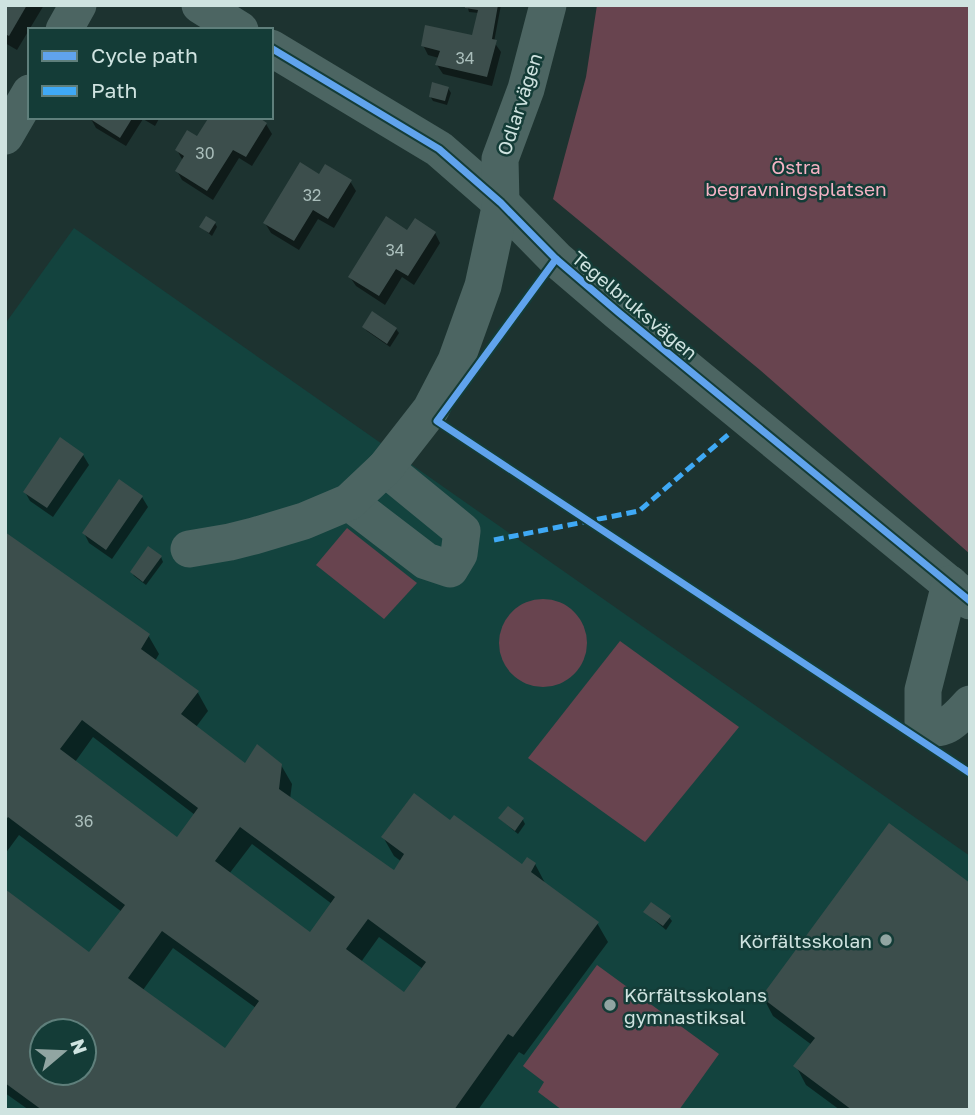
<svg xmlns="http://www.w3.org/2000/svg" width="975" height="1115" viewBox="0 0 975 1115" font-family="'Golos Text',sans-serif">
	<rect width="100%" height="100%" fill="#1d3330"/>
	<path fill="#13433e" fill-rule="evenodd" d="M74,228L970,856V1110H5V324ZM42,1031H84V1073H42Z"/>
	<g fill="#68444f">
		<polygon points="597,5 970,5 970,554 760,370 553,199 586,77"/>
		<polygon points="347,528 417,583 384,619 316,565"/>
		<circle cx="543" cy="643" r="44"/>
		<polygon points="620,641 739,727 645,842 528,758"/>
		<polygon points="597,965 719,1054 679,1110 562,1110 538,1092 544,1082 523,1066"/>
	</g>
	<g fill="#0007" fill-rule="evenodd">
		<polygon points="5,5 44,5 17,50 5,43"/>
		<polygon points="467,5 501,5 494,42 501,52 492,86 443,74 437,65 439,58 428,55 423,45 474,37 479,13 469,12"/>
		<polygon points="448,88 451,93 447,105 433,101 430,96"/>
		<polygon points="90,117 160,117 155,126 143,119 126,146 96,128"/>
		<polygon points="266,124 272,134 252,166 239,158 213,200 182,180 177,171 183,161 177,150 198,138"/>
		<polygon points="319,176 350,181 356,191 334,228 318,219 299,250 271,233 265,223"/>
		<polygon points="215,223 217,227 212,236 201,227"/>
		<polygon points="408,233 435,233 440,243 414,285 402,277 385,305 356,286 350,277"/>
		<polygon points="364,327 396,329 399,333 390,347 367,331"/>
		<polygon points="83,455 89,465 53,517 30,501 25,492"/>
		<polygon points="142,497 148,507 112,559 89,543 84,533"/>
		<path d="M5,535L148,635L159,654L155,661L198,693L208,711L196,727L246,766L281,765L292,784L290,799L395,873L402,862L394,856L383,837L450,823L523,866L535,864L545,883L597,923L608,942L524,1055L519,1052L478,1110H29L5,1093V891L90,954L122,912L19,835L5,854ZM93,737L195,815L177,839L75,762ZM252,844L332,904L310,934L229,874ZM379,937L423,969L404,994L361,962ZM173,948L256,1008L226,1051L143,990ZM42,1031H84V1073H42Z"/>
		<polygon points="161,557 163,562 146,585 134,576 132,572"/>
		<polygon points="500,819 523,820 525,824 518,834"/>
		<polygon points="645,912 669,917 672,921 666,930"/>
		<polygon points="763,997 970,1110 840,1110 806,1085 796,1066 812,1045 773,1016"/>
	</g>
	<g fill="#3c4e4c" fill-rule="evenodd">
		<polygon points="5,5 27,5 9,36 5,34"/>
		<polygon points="465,5 498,5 492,39 497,40 487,77 435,65 440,51 421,46 425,25 472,35 478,10 465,8"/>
		<polygon points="432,82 449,87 445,101 429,97"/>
		<polygon points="87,117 133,117 120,138"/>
		<polygon points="209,117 258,117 267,123 246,157 233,150 207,191 175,171 184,156 175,150 187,130 197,136"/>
		<polygon points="300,162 319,174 325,164 352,180 328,219 313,210 294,241 263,223"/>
		<polygon points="206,216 216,222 209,233 199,227"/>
		<polygon points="386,216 407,230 415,218 436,232 408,276 396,269 379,296 348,277"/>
		<polygon points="372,311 397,328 387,344 362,327"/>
		<polygon points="60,437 84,454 47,508 23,492"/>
		<polygon points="119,479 143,496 106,550 82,533"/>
		<path d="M5,532L150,634L141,649L199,691L181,714L245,763L257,744L282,764L279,789L391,868L394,870L404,854L381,837L414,793L450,820L454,815L522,864L527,857L536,863L531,872L599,922L513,1037L508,1034L454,1110H42L5,1083V889L89,952L125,905L8,817L5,821ZM82,720L198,808L177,837L60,749ZM240,827L335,897L310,932L215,861ZM368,919L426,962L404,992L346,949ZM162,931L259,1001L225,1048L128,978ZM42,1031H84V1073H42Z"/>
		<polygon points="148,546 162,556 143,582 130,572"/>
		<polygon points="508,806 524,818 515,831 498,818"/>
		<polygon points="889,823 970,883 970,1110 852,1110 793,1066 815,1038 761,997"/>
		<polygon points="651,902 671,916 663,926 643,912"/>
	</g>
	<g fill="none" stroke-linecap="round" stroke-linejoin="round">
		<g stroke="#4c6562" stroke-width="37">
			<polyline points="200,5 240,30"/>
			<polyline points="64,30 78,5"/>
			<polyline points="271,48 439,149 501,203 556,259 618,312 970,601"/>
			<polyline points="5,136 30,93"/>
			<polyline points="349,502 426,561 450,569 459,554 462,531 385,468"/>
			<polyline points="189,549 230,542 254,536 304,521 349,502 385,468 431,409 456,361 483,286 501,203 500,159 526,89 548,5"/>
			<path d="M950,584L923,690V722C942,737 957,718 970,704"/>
		</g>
		<polyline stroke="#3fa9f5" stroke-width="5" stroke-dasharray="10 5" stroke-linecap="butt" points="494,540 639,511 730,433"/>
		<g stroke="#143c37" stroke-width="11">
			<g id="cycleway">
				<polyline points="271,48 439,149 501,203 556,259 618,312 970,601"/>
				<polyline points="556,259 437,421 970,773"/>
			</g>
		</g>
		<use href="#cycleway" stroke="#60a3ed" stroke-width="7"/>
	</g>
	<g fill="#91a5a2" stroke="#143c37" stroke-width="2.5">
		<circle cx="886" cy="940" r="7"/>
		<circle cx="610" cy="1005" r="7"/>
	</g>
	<g text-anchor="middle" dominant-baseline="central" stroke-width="5" stroke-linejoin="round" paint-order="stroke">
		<g font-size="16" fill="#aabebb">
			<text x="465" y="58">34</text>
			<text x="205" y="153">30</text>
			<text x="312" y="195">32</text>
			<text x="395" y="250">34</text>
			<text x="84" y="821">36</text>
		</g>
		<g font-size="19" fill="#cfe3e0" stroke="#143c37">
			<text transform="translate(519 104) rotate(-72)">Odlarvägen</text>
			<text transform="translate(635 305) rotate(40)">Tegelbruksvägen</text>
		</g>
		<g font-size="19" fill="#f5b2c4" stroke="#143c37">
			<text x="796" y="166">Östra<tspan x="796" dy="22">begravningsplatsen</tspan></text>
		</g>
		<g font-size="19" fill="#cfe3e0" stroke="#143c37" text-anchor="end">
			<text x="872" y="940">Körfältsskolan</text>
			<text x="624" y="994" text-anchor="start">Körfältsskolans<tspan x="624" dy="22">gymnastiksal</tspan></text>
		</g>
	</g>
	<rect width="975" height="1115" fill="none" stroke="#cfe3e0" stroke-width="14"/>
	<rect x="28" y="28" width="245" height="91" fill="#143c37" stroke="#5f7f7b" stroke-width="2"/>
	<rect x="42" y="51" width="35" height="10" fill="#60a3ed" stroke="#5f7f7b" stroke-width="2"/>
	<text x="91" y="63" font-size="21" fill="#cfe3e0">Cycle path</text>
	<rect x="42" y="86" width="35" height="10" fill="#3fa9f5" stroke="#5f7f7b" stroke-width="2"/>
	<text x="91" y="98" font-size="21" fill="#cfe3e0">Path</text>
	<g transform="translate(63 1052) rotate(71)"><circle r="33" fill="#143c37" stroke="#5f7f7b" stroke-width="2"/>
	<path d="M0-5L12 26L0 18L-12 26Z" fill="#91a5a2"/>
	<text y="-10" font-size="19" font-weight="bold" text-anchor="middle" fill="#cfe3e0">N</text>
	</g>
</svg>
